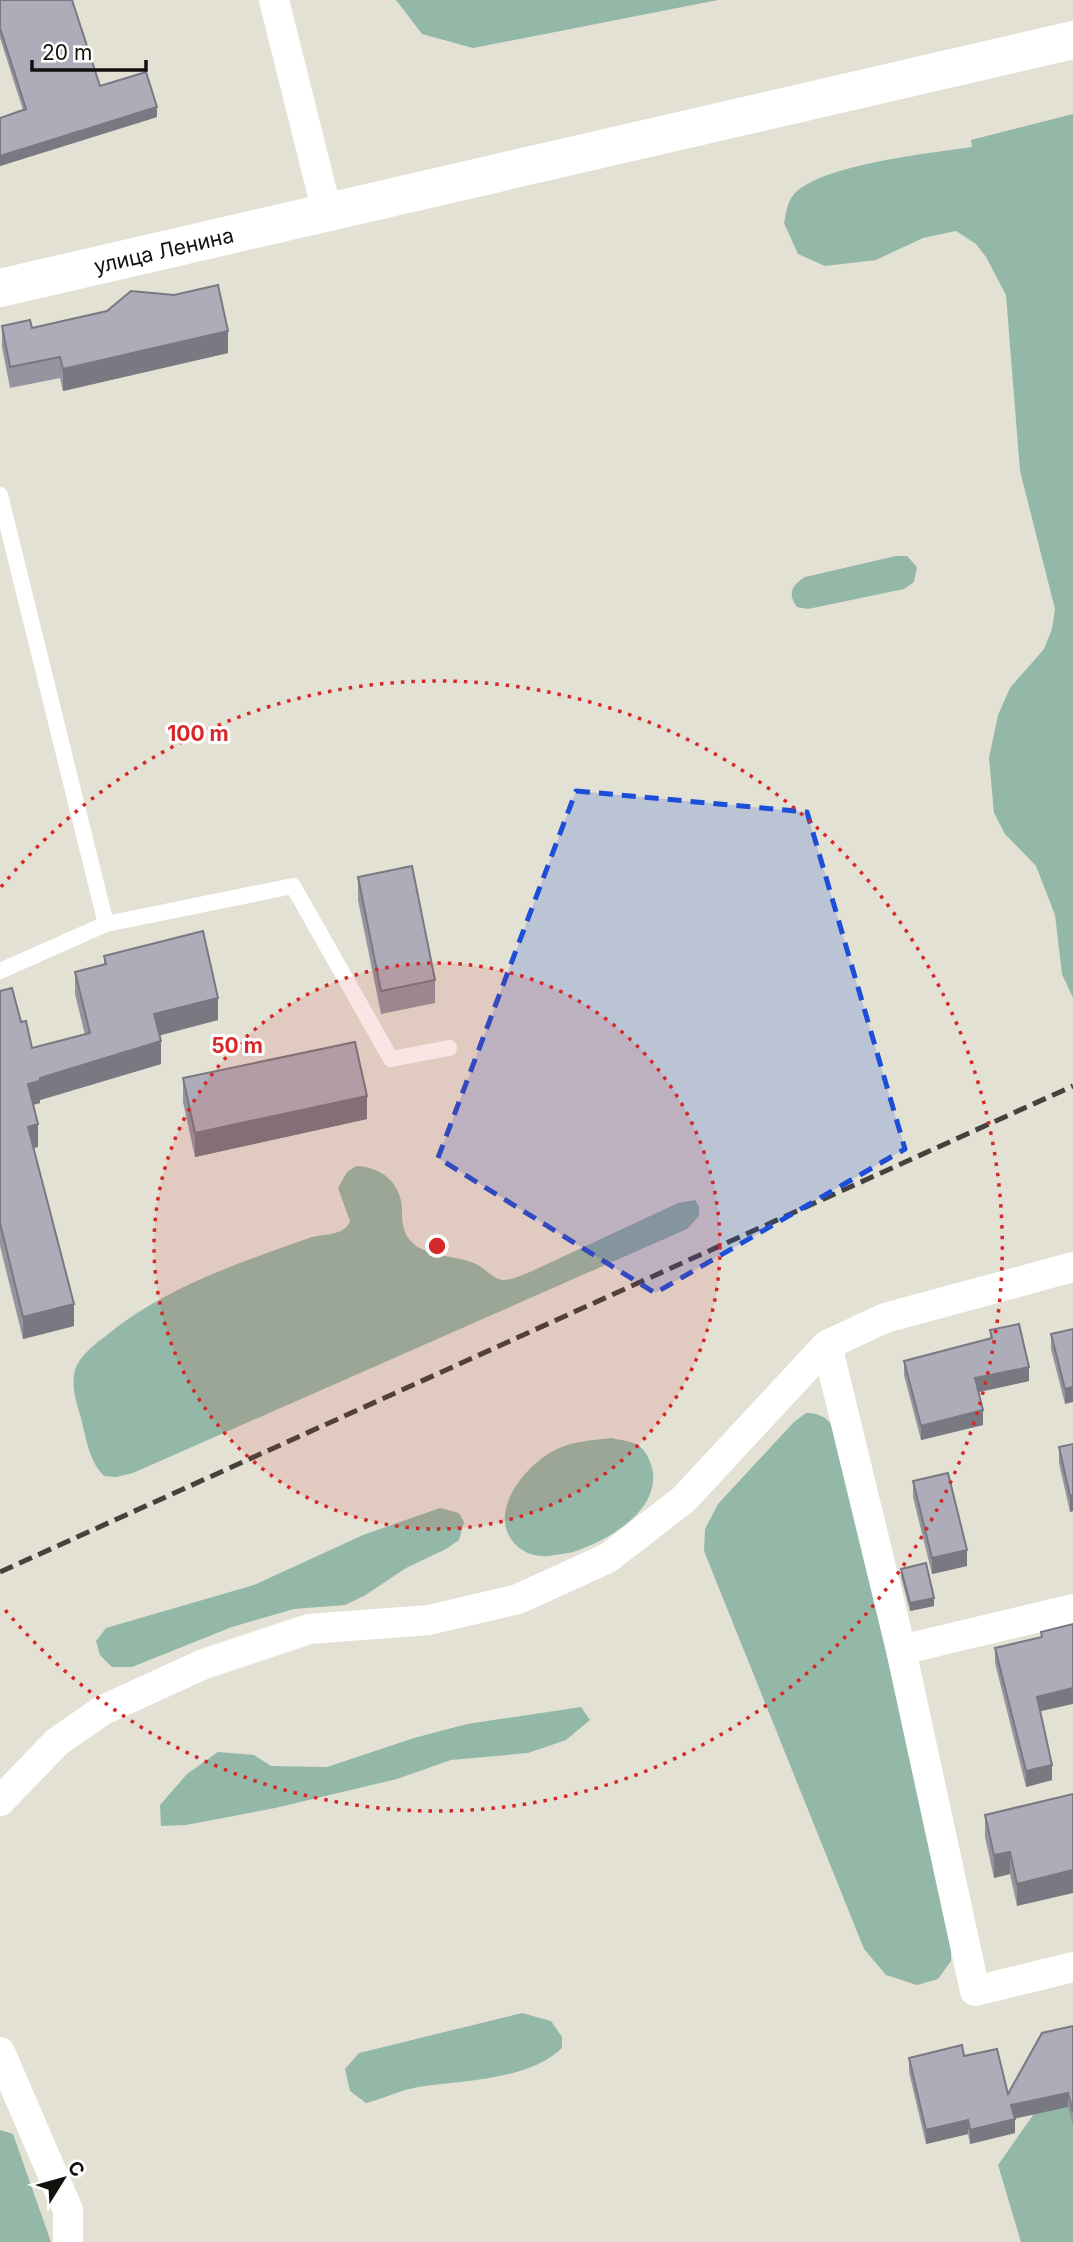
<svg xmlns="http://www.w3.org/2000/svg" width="1073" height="2242" viewBox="0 0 1073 2242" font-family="Inter,sans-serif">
	<rect width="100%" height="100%" fill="#e3e1d4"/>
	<g fill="#94b8a7">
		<polygon points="396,0 718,0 473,48 422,34"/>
		<path d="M1073,114V998L1062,974L1055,915L1036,866L1005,834L994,813L989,758L998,715L1010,688L1044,649L1052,629L1055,609L1020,471L1006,295L986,257L976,244L956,231L923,238L876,260L825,266L798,254L784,223C786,215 787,203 792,197C813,165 933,153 972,147L971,140Z"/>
		<path d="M896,556H907L917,567L914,582L904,589L808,609L797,607C787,594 792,585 805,577Z"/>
		<path d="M356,1166C382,1167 401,1183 402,1209C402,1219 402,1227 407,1236C420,1258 454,1254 476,1264C485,1268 493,1280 504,1280C512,1280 522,1275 530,1272L678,1203L695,1200L699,1206V1216L687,1229L133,1473L116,1477L104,1476C89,1461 86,1438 81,1418C76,1402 71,1386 75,1370C79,1356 95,1344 107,1335C165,1287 239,1263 309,1238C323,1233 344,1237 350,1221L338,1188L347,1172Z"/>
		<path d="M806,1413C827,1412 835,1428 846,1445L951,1940V1961L938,1979L917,1985L886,1975L864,1949L704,1551L705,1529L718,1504L794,1422Z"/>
		<path d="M612,1438C619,1440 631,1441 638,1445C646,1450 652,1464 653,1473C657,1512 608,1540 576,1551C568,1554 558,1554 550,1556C537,1557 525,1554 516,1545C485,1514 525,1465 555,1450C573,1441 593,1440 612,1438Z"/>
		<polygon points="440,1508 459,1513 464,1522 459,1540 446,1549 406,1568 364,1596 345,1605 294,1609 232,1627 132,1667 112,1667 100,1655 96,1641 106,1628 254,1585 363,1535"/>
		<polygon points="581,1707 590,1720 566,1740 528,1753 451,1760 397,1779 275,1808 186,1825 161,1826 160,1805 187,1774 218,1752 254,1755 271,1766 327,1767 414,1738 467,1724"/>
		<path d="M522,2013L551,2021L562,2037V2048C528,2081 462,2080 418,2087C400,2090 383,2099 366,2103L350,2091L345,2069L359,2053Z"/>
		<polygon points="1073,2102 1073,2242 1021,2242 998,2165 1038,2108"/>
		<polygon points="0,2130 13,2134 51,2242 0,2242"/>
	</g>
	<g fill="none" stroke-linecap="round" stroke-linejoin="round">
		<g stroke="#fff" stroke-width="16">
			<polyline points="0,495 106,924 293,886 391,1059 449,1048"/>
			<polyline points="0,971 106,924"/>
		</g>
		<g stroke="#fff" stroke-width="30">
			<polyline points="274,0 327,212"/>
			<polyline points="827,1345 901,1650 975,1991 1073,1967"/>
			<polyline points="901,1650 1073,1609"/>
			<polyline points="0,1801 57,1742 103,1710 204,1664 309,1629 429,1620 518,1599 608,1558 684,1499 827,1345 885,1318 1073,1267"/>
			<polyline points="0,2052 68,2210 68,2242"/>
		</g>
		<path stroke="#fff" stroke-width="38" id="s1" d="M0,288L1073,40"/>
		<polyline stroke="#44423c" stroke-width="5" stroke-dasharray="14 7" stroke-linecap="butt" points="0,1572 1073,1086"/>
	</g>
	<g fill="#95959f">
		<polygon points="0,0 100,86 157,117 0,166 0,118 23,110 0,38"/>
		<polygon points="2,326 32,328 228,353 63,391 60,378 10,388 2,347"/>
		<polygon points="358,877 435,980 435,1003 381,1014 358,900"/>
		<polygon points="104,956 218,1020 159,1035 161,1064 40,1100 40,1103 33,1105 38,1147 33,1148 74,1326 23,1339 0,1246 0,991 21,1022 32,1048 85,1035 75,994 75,972 104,965"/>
		<polygon points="183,1078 367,1119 195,1157 183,1102"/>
		<polygon points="1073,1329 1065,1404 1051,1349 1051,1334"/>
		<polygon points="990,1330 1029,1381 978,1392 983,1425 921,1440 904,1375 904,1361 990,1339"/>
		<polygon points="1073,1444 1073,1511 1070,1512 1059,1463 1059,1447"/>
		<polygon points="913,1481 967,1566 932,1574 913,1497"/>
		<polygon points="901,1569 934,1606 910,1611 901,1577"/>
		<polygon points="1073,1624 1040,1711 1052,1780 1026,1787 995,1663 995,1648 1041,1637 1041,1632"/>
		<polygon points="1073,1794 1017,1906 1010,1874 994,1878 985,1837 985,1815"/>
		<polygon points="1073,2026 1073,2126 1068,2107 1014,2119 1015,2133 970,2144 968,2134 926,2144 909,2072 909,2058 964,2056 1008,2094"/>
	</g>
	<g fill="#797982">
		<polygon points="157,107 157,117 0,166 0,156"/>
		<polygon points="228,331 228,353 63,391 63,369"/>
		<polygon points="218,998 218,1020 154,1037 154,1014"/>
		<polygon points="161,1041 161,1064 40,1100 40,1103 28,1106 28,1084 40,1078"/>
		<polygon points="367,1096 367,1119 195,1157 195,1133"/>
		<polygon points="38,1124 38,1147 28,1149 28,1127"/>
		<polygon points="74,1304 74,1326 23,1339 23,1317"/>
		<polygon points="1029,1367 1029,1381 975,1393 975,1378"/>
		<polygon points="1073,1387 1073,1402 1065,1404 1065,1389"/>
		<polygon points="983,1410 983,1425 921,1440 921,1426"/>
		<polygon points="1073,1495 1073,1511 1070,1512 1070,1496"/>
		<polygon points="967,1550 967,1566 932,1574 932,1558"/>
		<polygon points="934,1598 934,1606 910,1611 910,1603"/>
		<polygon points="1073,1688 1073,1704 1037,1712 1037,1697"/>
		<polygon points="1052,1765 1052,1780 1026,1787 1026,1771"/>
		<polygon points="1010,1852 1010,1874 994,1878 994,1855"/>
		<polygon points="1073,1870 1073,1893 1017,1906 1017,1884"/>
		<polygon points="1068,2093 1068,2107 1011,2119 1011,2105"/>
		<polygon points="1015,2119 1015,2133 970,2144 970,2130"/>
		<polygon points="968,2120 968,2134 926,2144 926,2130"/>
	</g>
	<g fill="#adadb9" stroke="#797982" stroke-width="2">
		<polygon points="0,0 72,0 100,86 146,72 157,107 0,156 0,118 26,109 0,28"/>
		<polygon points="218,285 228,331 63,369 60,357 10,367 2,326 30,320 32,328 107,311 131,291 174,295"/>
		<polygon points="412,866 435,980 381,991 358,877"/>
		<polygon points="203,931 218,998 154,1014 161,1041 40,1078 40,1081 28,1084 38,1124 28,1127 74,1304 23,1317 0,1223 0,991 12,988 21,1022 26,1021 32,1048 90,1033 75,972 106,964 104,956"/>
		<polygon points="355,1042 367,1096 195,1133 183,1078"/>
		<polygon points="1019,1324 1029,1367 975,1378 983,1410 921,1426 904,1361 992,1338 990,1330"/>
		<polygon points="1073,1329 1073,1387 1065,1389 1051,1334"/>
		<polygon points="1073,1444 1073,1495 1070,1496 1059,1447"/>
		<polygon points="948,1473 967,1550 932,1558 913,1481"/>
		<polygon points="926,1563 934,1598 910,1603 901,1569"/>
		<polygon points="1073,1624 1073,1688 1037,1697 1052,1765 1026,1771 995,1648 1042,1637 1041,1632"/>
		<polygon points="1073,1794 1073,1870 1017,1884 1010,1852 994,1855 985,1815"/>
		<polygon points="1073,2026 1073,2112 1068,2093 1011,2105 1015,2119 970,2130 968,2120 926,2130 909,2058 962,2045 964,2056 997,2049 1008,2094 1042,2033"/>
	</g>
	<path fill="#1d4ed8" fill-opacity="0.2" stroke="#1d4ed8" stroke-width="5" stroke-dasharray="14 9" stroke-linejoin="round" d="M576,791L807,812L905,1149L655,1293L438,1158Z"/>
	<circle cx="437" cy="1246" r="283" fill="#d62828" fill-opacity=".12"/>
	<g fill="none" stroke="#d62828" stroke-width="3.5" stroke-dasharray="3.5 7">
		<circle cx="437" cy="1246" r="283"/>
		<path d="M1 887A565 565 0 1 1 1 1605"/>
	</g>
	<g text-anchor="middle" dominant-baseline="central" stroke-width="6" stroke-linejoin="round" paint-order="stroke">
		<g font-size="21" fill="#12110d" stroke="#fff">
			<text stroke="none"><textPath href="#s1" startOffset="168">улица Ленина</textPath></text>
		</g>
	</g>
	<circle cx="437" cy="1246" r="10" fill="#d62828" stroke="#fff" stroke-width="3.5"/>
	<g font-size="21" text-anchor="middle" font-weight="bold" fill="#d62828" stroke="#fff" stroke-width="6" stroke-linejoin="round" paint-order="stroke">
		<text x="198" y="741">100 m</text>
		<text x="237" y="1053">50 m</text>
	</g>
	<g transform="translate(63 2179) rotate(53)" stroke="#ffffff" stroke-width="5" paint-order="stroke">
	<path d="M0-5L12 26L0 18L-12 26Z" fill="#12110d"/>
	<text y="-10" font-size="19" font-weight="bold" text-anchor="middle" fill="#12110d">С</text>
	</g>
	<path d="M32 60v10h114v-10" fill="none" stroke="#12110d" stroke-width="3.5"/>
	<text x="42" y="60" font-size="21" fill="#12110d" stroke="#ffffff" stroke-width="5" paint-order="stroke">20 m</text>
</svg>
